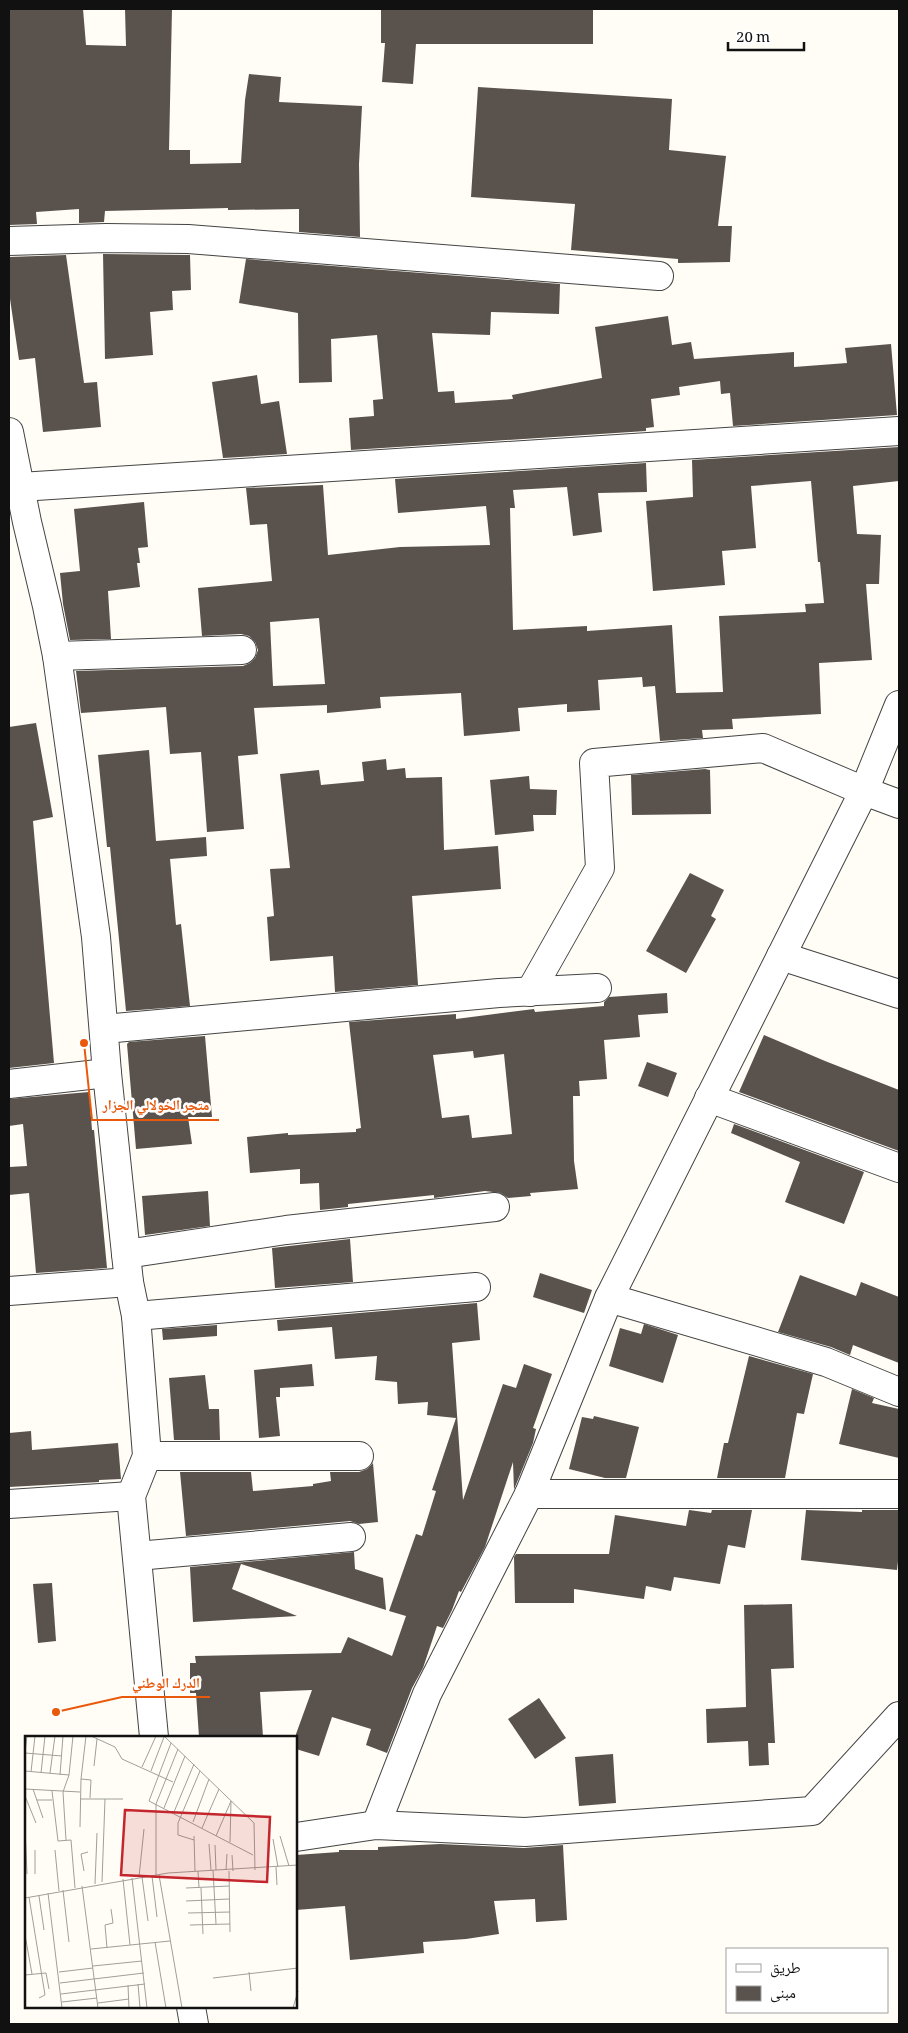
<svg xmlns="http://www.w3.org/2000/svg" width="908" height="2033" viewBox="0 0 908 2033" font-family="Georgia,'Noto Naskh Arabic',serif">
	<rect width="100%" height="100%" fill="#fffdf5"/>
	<g fill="#5a524d" fill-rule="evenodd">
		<polygon points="9,9 83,9 86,45 126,46 125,9 172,9 169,150 190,150 190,164 241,163 245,100 249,74 281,77 279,102 362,106 359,164 360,237 299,232 299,209 228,210 228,208 105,211 104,222 79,223 79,209 36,212 37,224 9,225"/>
		<polygon points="381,9 593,9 593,44 416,44 413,84 382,82 385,43 381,43"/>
		<polygon points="478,87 672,99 669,150 726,156 718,226 732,226 730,262 678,263 678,259 571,250 575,204 471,197"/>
		<polygon points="103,254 190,255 191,290 172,291 173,310 150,312 153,355 105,359"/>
		<polygon points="66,255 84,383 97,382 101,427 43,432 35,358 19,360 9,292 9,257"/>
		<polygon points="246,259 560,284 559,314 491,312 490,335 432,333 438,392 454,391 455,403 513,399 512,395 602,378 595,327 668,316 672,345 691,342 694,359 794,352 794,367 847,363 845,348 891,344 897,415 733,426 730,393 721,394 720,381 679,387 680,395 651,399 654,427 646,428 646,431 351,450 349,418 374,416 373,400 383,399 377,335 331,339 332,382 299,383 298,313 239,303"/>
		<polygon points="257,375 261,404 279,401 287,454 223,458 212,382"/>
		<path d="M899,447V481L853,486L857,534L881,535L879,584H866L872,660L819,663L821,714L732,719L733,729L702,730L703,738L660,741L655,686L643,687L642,677L598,680L600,710L567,712V704L518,708L520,731L464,736L461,693L380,697L381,708L327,713V705L254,708L258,754L238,756L244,829L207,832L201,752L170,754L166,707L81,713L76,671L243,666L250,663L255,658L258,650L255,642L249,636L241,634L202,636L198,588L272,581L267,524L250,525L246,488L323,485L328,555L400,547L490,545L486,506L398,513L395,479L646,463L647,492L598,493L602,532L573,536L567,487L513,490L515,508H510L513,630L587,626V631L672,625L676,693L723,692L719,616L806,612L805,604L824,603L820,562H818L811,481L751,486L756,548L722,551L725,585L653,591L646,501L693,497L692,460ZM319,618L325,684L273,686L270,622Z"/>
		<polygon points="144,502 148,547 138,548 140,563 137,563 140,587 108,591 111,639 70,640 63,604 60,573 80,571 74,509"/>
		<polygon points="36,723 53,817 33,821 54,1063 9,1068 9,727"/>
		<polygon points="149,750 156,841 206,837 207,856 170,859 176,925 181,924 190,1006 126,1011 110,847 107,847 98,755"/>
		<polygon points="386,759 387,770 405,768 406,778 442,777 444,850 498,846 501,889 412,896 418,985 335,992 333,956 270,961 267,917 274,916 270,869 290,868 280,774 319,770 321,785 364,781 362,762"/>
		<polygon points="705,769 710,770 711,814 632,815 631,775"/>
		<polygon points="529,776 530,789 557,790 556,815 533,815 534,831 495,835 490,780"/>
		<polygon points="690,873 724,890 711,916 716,919 686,973 646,951"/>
		<path d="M667,993L668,1013L638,1015L640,1037L604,1040L607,1079L579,1081L580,1096H573L574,1161L578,1189L530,1193L531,1196L508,1198L501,1193L485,1191L434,1198V1195L348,1204V1207L320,1210L319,1183L300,1184V1169L250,1173L247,1137L288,1133V1135L356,1132V1129L361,1128L349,1022L456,1014V1019L534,1009L535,1012L604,1006V1002L609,997ZM473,1051L474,1058L504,1054L512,1134L472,1138L469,1115L442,1118L433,1055Z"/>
		<polygon points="764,1035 825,1061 899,1090 899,1151 739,1092"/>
		<polygon points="205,1036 212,1117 188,1117 192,1144 136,1149 127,1044 129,1042"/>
		<polygon points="647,1062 677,1073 668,1097 638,1086"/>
		<polygon points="89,1092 92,1130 94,1130 107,1268 36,1273 29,1193 9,1195 9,1167 27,1166 23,1124 9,1126 9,1099"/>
		<polygon points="734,1124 864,1172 844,1224 785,1202 800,1162 731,1133"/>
		<polygon points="208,1191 210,1226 145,1235 142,1196"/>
		<polygon points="350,1239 353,1282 275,1288 272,1248"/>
		<polygon points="540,1273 592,1290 584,1313 533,1297"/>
		<polygon points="800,1275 856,1296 861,1282 899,1297 899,1363 853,1345 850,1355 831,1347 778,1332"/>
		<polygon points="477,1303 480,1340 452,1343 463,1500 503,1384 516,1388 524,1364 552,1374 533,1428 536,1429 533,1443 515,1487 514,1490 513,1462 485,1547 461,1592 459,1591 452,1610 443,1628 437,1626 423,1668 412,1688 387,1753 366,1745 371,1729 332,1717 319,1756 296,1749 296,1734 312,1690 260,1692 263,1737 199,1737 196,1693 190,1693 190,1663 196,1663 195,1656 341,1653 348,1637 392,1656 406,1616 389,1611 416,1534 422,1536 436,1491 432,1490 456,1418 427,1415 428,1402 398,1404 397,1382 375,1380 377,1356 335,1359 332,1327 278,1331 277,1320"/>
		<polygon points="644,1324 678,1335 663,1383 609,1366 620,1328 641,1334"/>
		<polygon points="217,1325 217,1336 163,1340 162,1329"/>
		<polygon points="749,1356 813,1374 804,1414 797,1413 785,1478 717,1478 724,1443 728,1443"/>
		<polygon points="312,1364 314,1386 280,1388 280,1397 276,1397 280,1436 259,1438 254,1370"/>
		<polygon points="205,1375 209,1409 219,1409 220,1440 174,1440 169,1378"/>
		<polygon points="852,1389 874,1398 872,1403 899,1409 899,1458 839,1444"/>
		<polygon points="594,1416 639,1427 626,1478 605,1478 569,1469 582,1417 593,1419"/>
		<polygon points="31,1431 32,1450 118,1443 121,1479 99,1480 99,1482 9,1487 9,1433"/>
		<polygon points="373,1463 378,1522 359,1524 350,1521 186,1536 180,1472 251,1472 253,1491 313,1486 313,1484 331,1481 330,1472 359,1472 367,1469"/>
		<polygon points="689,1510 711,1513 712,1510 752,1510 745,1548 728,1545 720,1584 674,1577 671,1591 646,1586 644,1599 574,1589 574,1603 515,1603 514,1557 516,1554 609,1554 615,1515 686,1526"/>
		<polygon points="806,1510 862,1512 862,1510 899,1510 899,1553 897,1570 801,1560"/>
		<polygon points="354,1552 355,1569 383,1578 386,1610 241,1564 232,1589 297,1616 193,1622 190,1567"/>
		<polygon points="52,1583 56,1641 38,1643 33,1584"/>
		<polygon points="792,1604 794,1668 771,1669 775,1743 768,1743 769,1765 749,1766 748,1741 707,1743 706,1709 746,1707 744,1605"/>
		<polygon points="539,1698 566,1738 535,1759 508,1719"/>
		<polygon points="613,1754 616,1803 579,1806 575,1757"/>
		<polygon points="440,1844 524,1848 563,1845 567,1920 536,1922 535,1899 494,1901 499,1934 466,1939 423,1942 424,1953 350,1960 345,1906 296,1910 296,1855 339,1852 339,1850 378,1850 378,1847"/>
	</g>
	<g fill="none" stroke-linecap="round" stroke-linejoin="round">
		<g stroke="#444" stroke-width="30">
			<g id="minor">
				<polyline points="9,241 106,238 188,239 659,276"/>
				<polyline points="9,432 27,522 47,606 57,656 96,937 107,1073 126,1254 129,1282 136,1316 147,1456 131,1496 154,1737"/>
				<polyline points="20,487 899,431"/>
				<polyline points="57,656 242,650"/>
				<polyline points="781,956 899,994"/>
				<polyline points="530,992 600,868 594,763 763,748 864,791 899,804"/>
				<polyline points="104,1029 499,993 597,988"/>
				<polyline points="9,1084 107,1073"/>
				<polyline points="709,1098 899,1168"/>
				<polyline points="126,1254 286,1230 495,1207"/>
				<polyline points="9,1291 129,1282"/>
				<polyline points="609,1298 826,1362 899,1392"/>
				<polyline points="136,1316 476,1287"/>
				<polyline points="147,1456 359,1456"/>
				<polyline points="529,1494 899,1494"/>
				<polyline points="9,1504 131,1496"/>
				<polyline points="137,1556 351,1537"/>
				<polyline points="376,1825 427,1694 529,1494 609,1298 864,791 899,705"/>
				<polyline points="296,1837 376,1825 525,1832 812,1811 899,1716"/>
				<polyline points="191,2007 194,2024"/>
			</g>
		</g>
		<use href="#minor" stroke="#fff" stroke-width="28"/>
	</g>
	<g transform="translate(25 1736)">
		<rect width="272" height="272" fill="#fffdf5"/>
		<path fill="none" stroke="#a09f9a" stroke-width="1" d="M66,0L90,11L97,23L148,46M139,0L229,87L230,134M146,7L124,65L228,119M0,16L2,0M0,17L37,20M69,30L72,3M117,31L131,0M0,35L44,39M126,35L139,1M6,36L10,0M16,37L20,0M25,37L30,0M35,39L38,0M56,43L61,0M0,53L55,56M8,53L18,82M27,55L33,105L46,104L50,152M0,60L11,87M55,63H98M12,64H27M139,72L160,20M149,76L169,28M168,86L184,43M55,91L56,43L66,44L65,62M0,92L2,138M177,92L194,53M169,100L170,135M191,100L206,65M255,100L264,130M248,103L253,131M41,104L38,56L44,39L48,0M169,104L153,99V87L175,35M205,106L206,65M184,108L186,134M190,109L191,134M10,114V138M30,114L34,155M207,119L208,135M251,131L252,149M188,134L191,188M201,134L202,118M59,135L56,118L63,116M173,135L174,152M204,135L205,196M131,139V68L153,13M134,139L157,272M127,140L132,181M114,141L119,93M117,141L123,185M107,142L122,272M98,143L105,209M77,146L80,63M70,148L72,97M57,150L73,272M161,152L204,150M176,152L178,198M38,154L44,206M23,157L37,272M14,160L19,194M4,161L20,259L14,262M0,162L143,137L273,129M161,165L204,163M163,177L205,176M165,189L205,188M0,199L7,238M130,206L141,272M82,212L80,189L88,187L86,173M66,213L145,205M68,230L117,225M34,236L68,232M224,236L226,255M0,239L21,237L24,253M188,242L273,232M35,247L119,237M113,248L115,272M103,249L104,272M36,258L120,248M37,266L72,262M73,267L104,263M268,272L273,255"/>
		<path fill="#c4262e" fill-opacity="0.15" stroke="#c4262e" stroke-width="2.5" d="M100,74L245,81L242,146L96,139Z"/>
		<rect width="272" height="272" fill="none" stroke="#111" stroke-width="2.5"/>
	</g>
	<path fill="none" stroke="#e8590c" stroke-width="2" d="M84 1043L92 1120H219M56 1712L122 1697H210"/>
	<g fill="#e8590c" stroke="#fff" stroke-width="2">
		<circle cx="84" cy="1043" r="5"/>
		<circle cx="56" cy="1712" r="5"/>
	</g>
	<g font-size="14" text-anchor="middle" font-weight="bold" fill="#e8590c" stroke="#fff" stroke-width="5" stroke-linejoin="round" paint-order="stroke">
		<text x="156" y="1110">متجر الخولالي الجزار</text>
		<text x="166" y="1688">الدرك الوطني</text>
	</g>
	<rect width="908" height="2033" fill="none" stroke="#111111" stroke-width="20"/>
	<rect x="726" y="1948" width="162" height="65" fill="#ffffff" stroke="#a0a0a0"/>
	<rect x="736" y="1964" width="25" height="8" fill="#ffffff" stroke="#a0a0a0"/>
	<text x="770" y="1973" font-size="15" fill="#111111">طريق</text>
	<rect x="736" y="1986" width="25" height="15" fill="#5a524d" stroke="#a0a0a0"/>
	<text x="770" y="1998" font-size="15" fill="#111111">مبنى</text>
	<path d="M728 42v8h76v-8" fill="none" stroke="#111111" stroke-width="2.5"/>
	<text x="736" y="42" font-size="15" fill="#111111" stroke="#ffffff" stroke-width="4" paint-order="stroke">20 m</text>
</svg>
